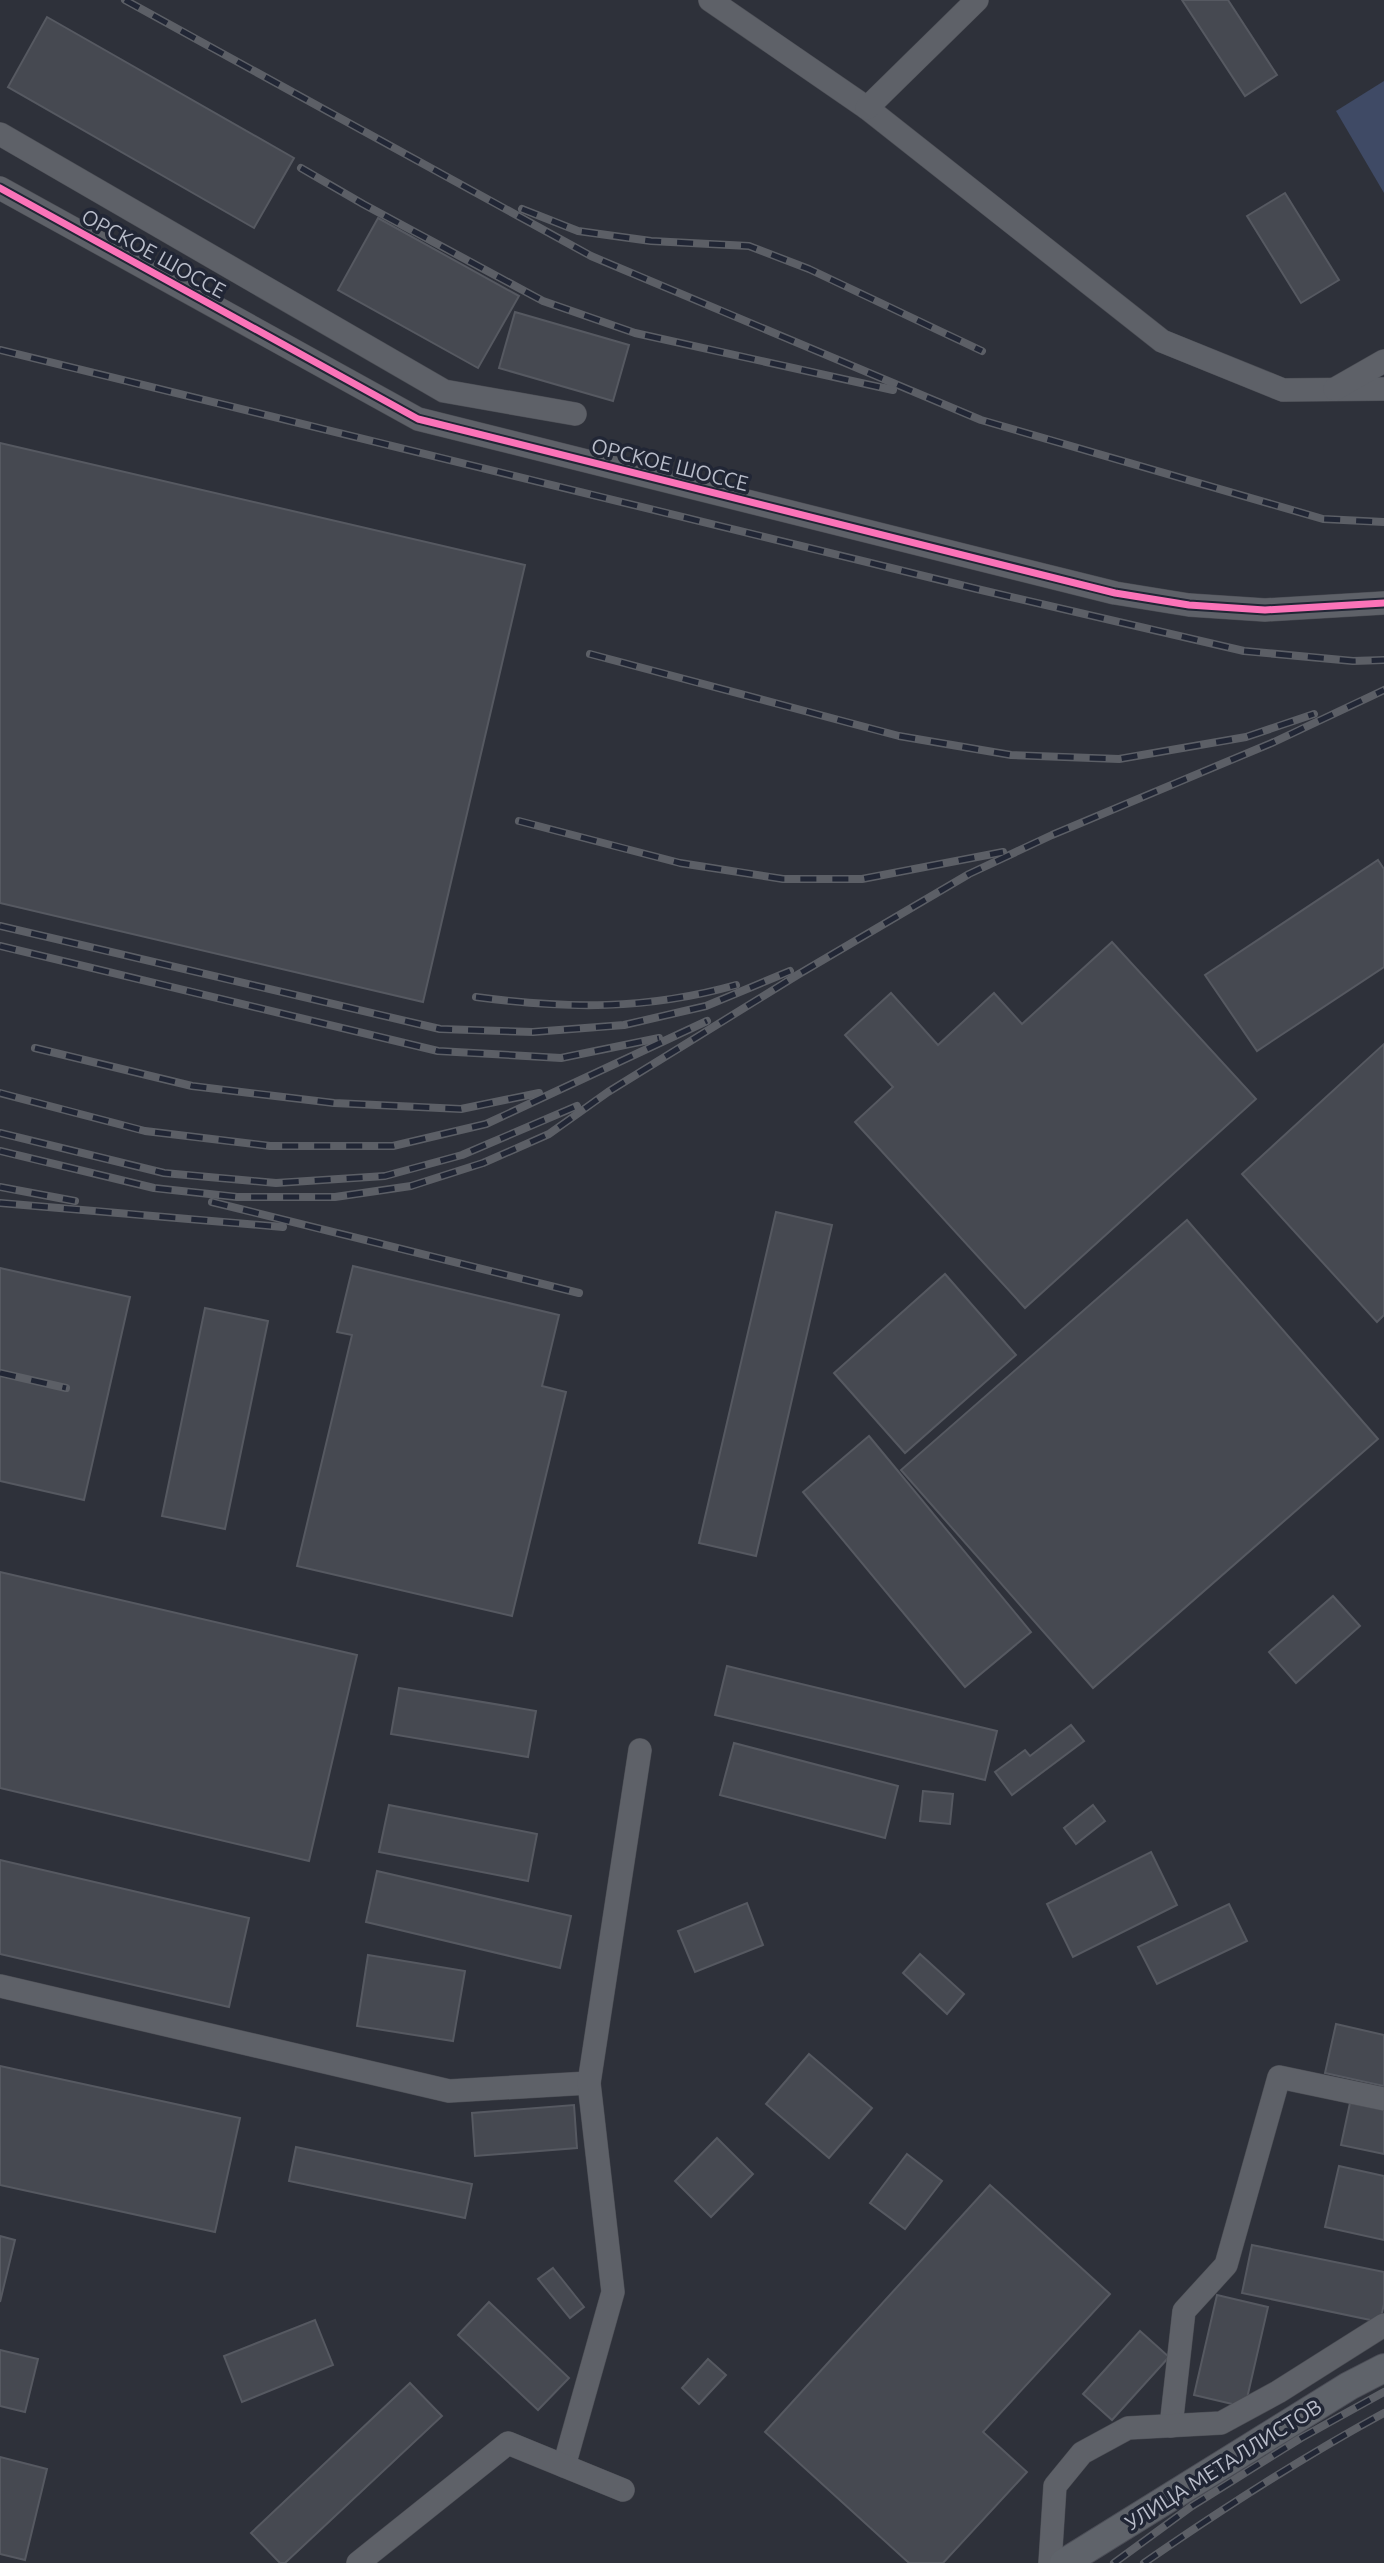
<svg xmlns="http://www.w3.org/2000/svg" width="1384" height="2563" viewBox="0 0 1384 2563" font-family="Ubuntu,sans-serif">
	<rect width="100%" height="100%" fill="#2e313a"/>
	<polygon fill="#3f4a65" points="1384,81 1384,193 1336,111"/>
	<g fill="#464951" stroke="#565961" stroke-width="2">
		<polygon points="1182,0 1228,0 1277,75 1245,96"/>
		<polygon points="47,17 294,158 254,228 8,87"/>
		<polygon points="1285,193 1339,280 1301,303 1247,216"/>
		<polygon points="378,218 519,296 478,368 338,290"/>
		<polygon points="515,312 629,345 613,401 499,368"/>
		<polygon points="0,443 525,565 423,1002 0,903"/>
		<polygon points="1378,860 1384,869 1384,967 1257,1051 1205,975"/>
		<polygon points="1112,942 1256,1099 1025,1308 855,1122 893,1087 845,1035 891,993 938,1045 994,993 1022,1024"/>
		<polygon points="1384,1044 1384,1315 1377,1322 1242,1174"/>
		<polygon points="776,1212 832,1225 756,1556 699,1543"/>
		<polygon points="1187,1220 1378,1439 1093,1688 901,1470"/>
		<polygon points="353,1266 559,1315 542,1386 566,1392 512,1616 297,1566 352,1335 337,1332"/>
		<polygon points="0,1268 130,1297 84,1500 0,1481"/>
		<polygon points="945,1274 1016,1355 905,1453 834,1373"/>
		<polygon points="205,1308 268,1321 225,1529 162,1516"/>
		<polygon points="869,1436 1031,1632 965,1687 803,1492"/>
		<polygon points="0,1572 357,1655 309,1861 0,1788"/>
		<polygon points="1333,1596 1360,1626 1296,1683 1269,1652"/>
		<polygon points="727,1666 997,1731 985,1780 715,1715"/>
		<polygon points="399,1688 536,1711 528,1757 391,1734"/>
		<polygon points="1071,1725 1084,1741 1012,1795 995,1772 1025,1750 1030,1756"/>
		<polygon points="734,1743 898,1786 885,1838 720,1795"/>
		<polygon points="923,1791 953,1794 950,1824 920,1821"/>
		<polygon points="389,1805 537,1834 528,1881 379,1852"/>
		<polygon points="1093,1805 1105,1821 1076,1844 1064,1828"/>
		<polygon points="1151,1852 1177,1905 1073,1957 1047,1904"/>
		<polygon points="0,1860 249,1918 229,2007 0,1954"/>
		<polygon points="377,1871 571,1916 560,1968 366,1922"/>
		<polygon points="747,1903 763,1945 695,1972 678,1931"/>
		<polygon points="1229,1904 1247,1941 1157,1984 1138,1947"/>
		<polygon points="920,1954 964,1994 947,2014 903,1973"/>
		<polygon points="368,1955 465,1971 453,2041 357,2026"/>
		<polygon points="1336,2024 1384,2035 1384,2086 1325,2073"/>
		<polygon points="809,2054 872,2108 829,2158 766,2104"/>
		<polygon points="0,2066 240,2118 215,2232 0,2185"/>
		<polygon points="1350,2103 1384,2110 1384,2154 1341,2145"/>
		<polygon points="574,2105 577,2148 475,2156 472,2113"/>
		<polygon points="717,2138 753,2174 711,2217 675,2181"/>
		<polygon points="296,2147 472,2184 465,2218 289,2181"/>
		<polygon points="907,2154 942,2181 905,2229 870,2203"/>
		<polygon points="1339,2166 1384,2176 1384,2240 1325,2227"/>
		<polygon points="990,2185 1110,2294 983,2432 1027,2472 943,2563 909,2563 765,2432"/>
		<polygon points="0,2236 15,2240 0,2302"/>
		<polygon points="1252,2245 1384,2272 1384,2304 1380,2322 1242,2293"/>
		<polygon points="553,2268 584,2307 570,2318 538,2279"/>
		<polygon points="1217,2295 1268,2307 1245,2407 1194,2395"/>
		<polygon points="489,2302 569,2378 538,2410 458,2335"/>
		<polygon points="315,2320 333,2365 242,2402 224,2356"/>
		<polygon points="1140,2331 1169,2357 1112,2420 1083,2394"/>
		<polygon points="0,2350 38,2359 25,2412 0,2406"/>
		<polygon points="708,2359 726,2375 699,2404 682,2388"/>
		<polygon points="410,2383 442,2416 285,2563 280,2563 251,2533"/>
		<polygon points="0,2457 47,2469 25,2560 0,2554"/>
	</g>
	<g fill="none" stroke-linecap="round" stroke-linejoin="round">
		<g stroke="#4a4c53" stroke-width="24">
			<g id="minor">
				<polyline points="710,0 867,108 1162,341 1283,390 1384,389"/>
				<polyline points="867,108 977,0"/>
				<polyline points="0,134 444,391 575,414"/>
				<polyline points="0,188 418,419 1115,593 1189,605 1265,610 1384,603"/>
				<polyline points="1335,389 1384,361"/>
				<polyline points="0,1986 449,2091 589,2083"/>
				<polyline points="1171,2426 1184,2311 1226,2265 1279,2077 1384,2099"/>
				<polyline points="564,2466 613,2292 589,2083 640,1750"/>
				<polyline points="358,2563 508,2443 623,2490"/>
				<polyline points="1050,2563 1055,2486 1082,2453 1128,2428 1221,2423 1278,2392 1384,2325"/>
			</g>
		</g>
		<g stroke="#4c4e57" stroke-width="30">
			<polyline id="major" points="1064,2563 1349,2386 1384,2368"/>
		</g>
		<use href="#minor" stroke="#5e6168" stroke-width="23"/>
		<use href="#major" stroke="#5f636a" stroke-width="28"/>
		<g stroke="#5c5f66" stroke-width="8">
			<g id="rail">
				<polyline points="125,0 591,256 981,420 1323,519 1384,522"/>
				<polyline points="301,168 363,204 543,301 635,333 893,390"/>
				<polyline points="522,209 578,231 651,241 749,246 809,269 982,351"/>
				<polyline points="0,350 977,589 1244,651 1353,661 1384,660"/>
				<polyline points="590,654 899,736 1011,755 1119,759 1246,737 1314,714"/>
				<polyline points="519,821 680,863 783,879 862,879 1003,852"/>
				<polyline points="0,926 440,1029 533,1032 624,1025 706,1006 790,971"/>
				<polyline points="0,946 438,1051 561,1058 659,1038"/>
				<path d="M476,997C567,1009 647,1010 736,985"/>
				<polyline points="35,1048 192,1086 334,1103 461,1109 539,1093"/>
				<polyline points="0,1093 145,1131 270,1146 393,1146 486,1124 707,1021"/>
				<polyline points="0,1133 164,1173 276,1183 385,1176 462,1155 577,1106"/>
				<polyline points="0,1151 154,1188 237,1197 335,1197 411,1186 483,1163 549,1134 608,1092 799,974 969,874 1052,835 1274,742 1384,690"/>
				<polyline points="0,1187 75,1201"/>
				<polyline points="212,1202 579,1293"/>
				<polyline points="0,1203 283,1227"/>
				<polyline points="0,1373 66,1388"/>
				<polyline points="1114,2563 1192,2506 1301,2438 1384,2392"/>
				<path d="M1144,2563C1222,2509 1301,2458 1384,2413"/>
			</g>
		</g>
		<use href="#rail" stroke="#212635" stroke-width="5" stroke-dasharray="16" stroke-linecap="butt"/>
		<g stroke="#212635" stroke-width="11">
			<polyline id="cycleway" points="0,188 418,419 1115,593 1189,605 1265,610 1384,603"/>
		</g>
		<use href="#cycleway" stroke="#fb73b8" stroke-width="7"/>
	</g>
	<g text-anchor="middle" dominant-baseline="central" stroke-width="7" stroke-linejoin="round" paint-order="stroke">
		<g font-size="21" fill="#b9bdca" stroke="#212635">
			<text transform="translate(154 253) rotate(29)">ОРСКОЕ ШОССЕ</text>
			<text transform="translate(670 464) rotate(14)">ОРСКОЕ ШОССЕ</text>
			<text transform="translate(1223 2464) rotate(-32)">УЛИЦА МЕТАЛЛИСТОВ</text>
		</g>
	</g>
</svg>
